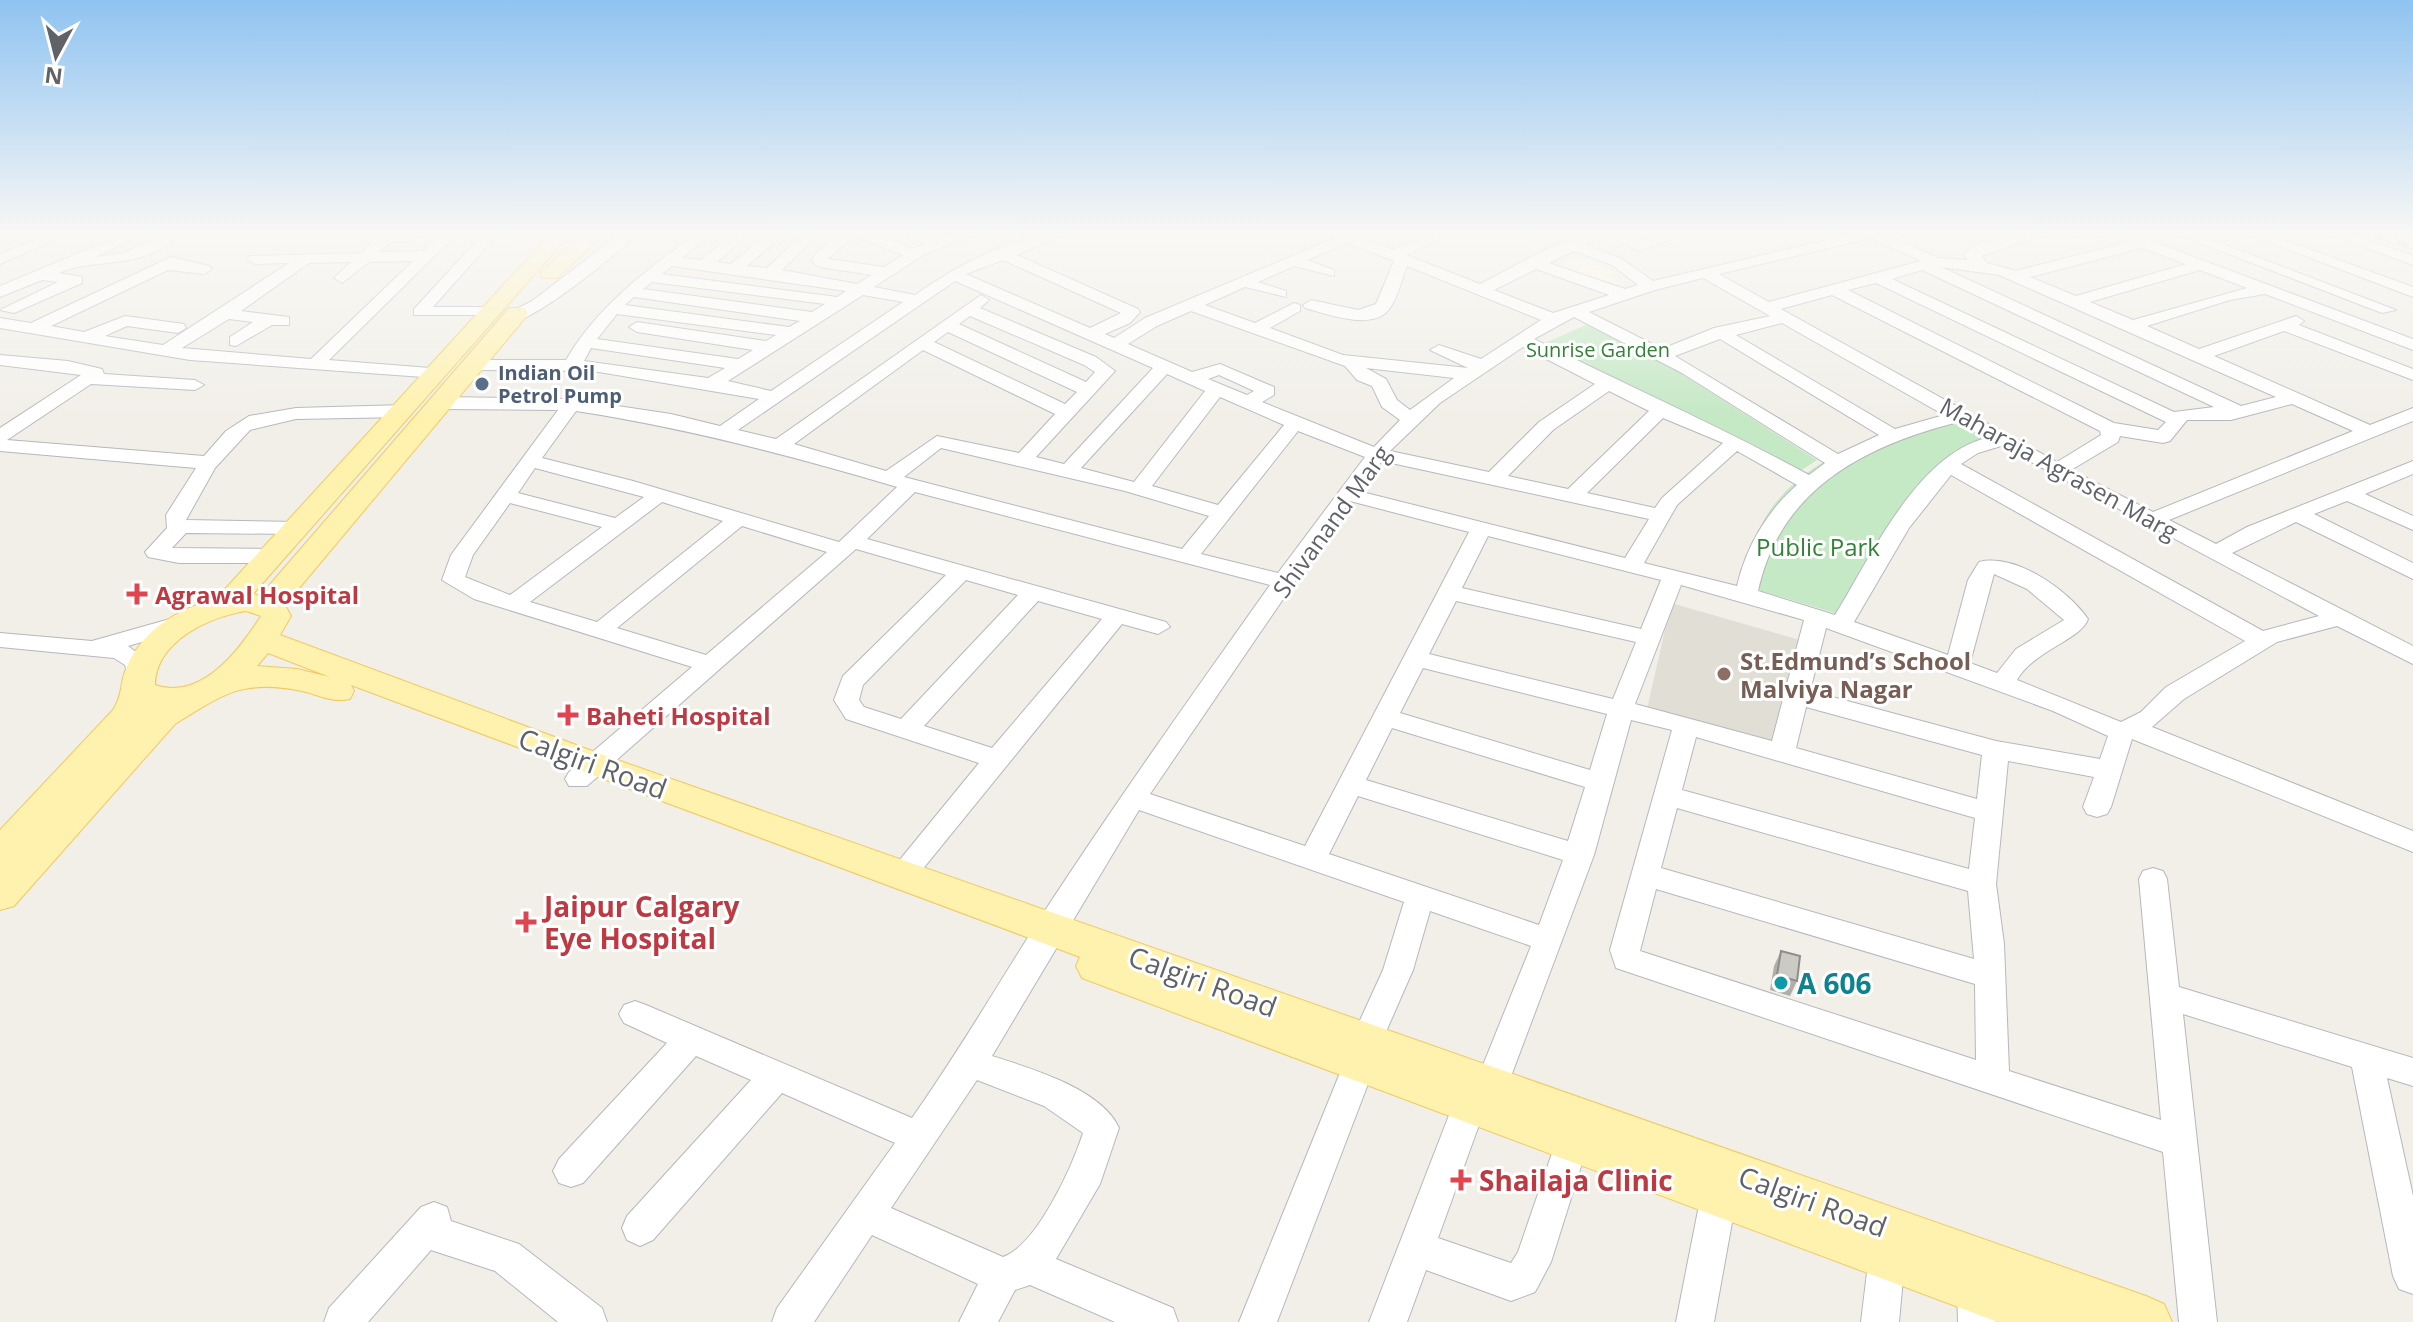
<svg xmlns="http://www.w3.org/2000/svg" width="2413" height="1322" viewBox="0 0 2413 1322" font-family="'Open Sans',sans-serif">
	<rect width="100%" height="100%" fill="#f1efe8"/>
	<polygon fill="#fef7e0" points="1583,256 1614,272 1606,276 1620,282 1606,287 1552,266"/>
	<polygon fill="#e1ded6" points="1671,603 1800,640 1780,744 1647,709"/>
	<g fill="#c5e8c5">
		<polygon points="1597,320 1817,460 1791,477 1538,346"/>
		<path d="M1951,411L2003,440L1943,464L1848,617L1739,584C1748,561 1756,530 1770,510C1814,449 1886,436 1951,411Z"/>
	</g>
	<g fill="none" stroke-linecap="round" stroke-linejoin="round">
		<g stroke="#b5b8bc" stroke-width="2">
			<g id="minor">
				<polygon points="0,233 14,233 0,240"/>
				<polygon points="51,233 70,233 0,264 0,254"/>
				<path d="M127,233H146L95,257L123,253L169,233L176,237C141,271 95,257 59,273L82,277V283L14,313L0,310L58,282L42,280L0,297V286Z"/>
				<path d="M406,233L418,237L411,241L390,242L379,252L423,251L443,233H458L329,360L443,369L446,373L437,378L190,360L0,328V318L31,323L171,257L209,266L212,269L204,274L168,270L51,326L84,332L125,316L184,324L186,328L178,333L127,326L105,336L163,345L289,263L255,264L247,259L250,256L361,253L372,242L365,241V235ZM413,261L311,359L182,348L229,319L253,322L230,337V345L236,346L272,325H289V317L241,311L309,263L351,262L334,278L342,283L369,262Z"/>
				<polygon points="484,233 499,233 433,307 489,307 495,309 495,315 414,315 414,309"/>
				<path d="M621,233H637C621,252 527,328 505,323V315L532,301Z"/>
				<path d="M697,233H713L682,258L701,260L734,233H750L717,262L731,264L769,233H785L747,266L767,268L804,233H820L782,270L857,284L872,275L820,267L812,262C814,252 821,249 828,243C854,221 885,238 913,249L925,244L901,233H921L939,239L958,233H978L925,254L874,287L915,295C956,266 1017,233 1067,233L1017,255L1138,309L1140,312L1130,323L1105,334L1114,338L1145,318L1335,238L1333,233H1365L1361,237L1393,250L1432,233H1451L1406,255L1480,284C1528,261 1586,216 1640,241L1669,233H1691L1639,251L1604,234L1586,245L1622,259L1653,281L1857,233H1883L1938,258L1968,260L1964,255C1982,235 2024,233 2049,233L1981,256L1987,263L2016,271L2128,242L2110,233H2130L2413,339V350L2265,294L2230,300L2147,326L2199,349L2296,316L2304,321L2299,325L2413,369V380L2284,331L2214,356L2370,425L2413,408V421L2169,520L2216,544L2247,527L2413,461V474L2365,494L2413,516V530L2347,501L2314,514L2413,563V579L2296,522L2232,553L2413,646V664L2337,626L2277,642L2184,699L2152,727L2413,831V852L2132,739L2111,807L2107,814L2097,817L2087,814L2083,807L2094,777L2008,761L1996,884L2004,944L2009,1071L2161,1120L2139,879L2143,871L2153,868L2163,871L2167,879L2179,987L2413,1058V1086L2387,1078L2413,1196V1294L2399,1289L2393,1276L2352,1067L2183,1014L2217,1322H2179L2163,1152L1616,968L1610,950L1672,730L1631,720L1594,855L1504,1095L1492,1100L1484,1097L1487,1103L1438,1238L1511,1263L1518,1252L1560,1130L1572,1125L1584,1130L1589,1141L1551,1262L1535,1292L1511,1301L1426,1270L1407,1322H1369L1458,1092L1470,1088L1478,1091L1475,1085L1531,946L1430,911L1413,970L1378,1050L1371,1053L1376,1063L1277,1322H1239L1344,1063L1348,1053L1356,1050L1351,1040L1383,970L1404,902L1139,810L992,1056C1030,1068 1102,1089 1119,1128L1100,1184L1056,1259L1173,1308L1178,1322H1115L1030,1285L1015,1290L998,1322H959L978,1284L872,1235L814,1322H772L777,1308L895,1143L782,1093L653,1240L640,1246L627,1240L622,1228L627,1216L751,1080L696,1056L583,1183L571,1187L559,1183L553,1171L559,1159L667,1043L624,1023L619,1014L624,1005L635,1001L646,1005L912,1118C960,1050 1001,979 1046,909C1118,799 1194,692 1270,585L915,492L867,539L1166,622L1170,627L1158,634L1122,624L913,881L903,884L893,881L889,873L979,763L846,719L834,700L843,676L946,575L856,549L587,786H569L565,779L569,772L692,667L474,599L442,580L451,555L558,410L443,409L434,403L443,397L571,399L671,414L720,426L759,399L593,371L474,370L465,365L474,360H566C597,307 646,270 697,233ZM854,236L903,255L884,267L828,259ZM1871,238L1921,261L1769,302L1719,274ZM1348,243L1394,261L1376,304L1358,310L1311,300L1303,305L1305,308C1327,314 1374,332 1390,308C1398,297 1402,279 1407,266L1541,320L1481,359L1439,345L1430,350L1468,368L1343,355L1270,328L1300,311V305L1294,303L1255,323L1205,305L1245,287L1286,297V291L1258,282L1294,266L1334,276V270L1307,260ZM2142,248L2186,264L2076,296L2030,277ZM1574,251L1612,265L1638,285L1625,289L1549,263ZM1003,260L1121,313L1090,328L966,274ZM672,266L846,291L837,297L662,274ZM1941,267L1999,275L2276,397L2241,406ZM1536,269L1609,295L1553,313L1494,290ZM1922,270L2214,407L2174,412L1892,279ZM2200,270L2247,288L2133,320L2090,302ZM1703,278L1770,316L1714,328L1662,349L1589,312L1655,290ZM955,281L1153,368L1064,464L1036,457L1115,371L1096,357L980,308L989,300L981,295L776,439L738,430ZM652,282L825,304L812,312L643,289ZM1876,283L2166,422L2158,430L2114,423L1848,290ZM863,295L903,302L771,391L728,381ZM1832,295L2100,431L2101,435L2057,462L1781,309ZM634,297L800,321L789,327L625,305ZM1191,311L1345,366L1357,380L1372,386L1382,407L1400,420L1374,447L1262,402L1274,395V387L1220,364L1192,372L1128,344L1157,326ZM617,314L776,335L766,341L637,322L629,327L637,332L753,350L738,359L597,339ZM970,316L1084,365L1095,372L1086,382L959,324ZM1574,317L1682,373L1825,463L1809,475C1719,426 1626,385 1534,339ZM1782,323L1944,415L1895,429L1736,335ZM948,332L1077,392L1065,404L934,342ZM1720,339L1879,435L1838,454L1675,356ZM1523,347L1595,384L1539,422L1489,472L1390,451L1440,403ZM591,348L725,368L708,378L584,361ZM923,350L1055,414L1019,453L937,436L886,471L794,444ZM1366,368L1454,378L1410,410L1397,400L1386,379ZM1167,374L1205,391L1134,482L1081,468ZM1219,375L1254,391L1247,395L1208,379ZM1609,391L1649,411L1568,489L1508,476L1553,430ZM1220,397L1284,425L1218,505L1152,486ZM2292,404L2353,431L2153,512L2071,470L2118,442L2120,436L2163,443L2170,441L2187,420H2231ZM576,411C686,428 790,455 897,487L839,542L633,481L542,458ZM1663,418L1723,443L1662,498L1655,508L1587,493ZM1958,422L1986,438C1916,456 1871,557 1835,615L1758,591C1780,489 1864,446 1958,422ZM1298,431L1365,457L1278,573L1201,554ZM2001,446L2319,616L2263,631L1961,464L1978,453ZM941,448L1125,491L1209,516L1182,549L904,477ZM1737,451L1797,485C1767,511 1746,547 1737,586L1644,563L1677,505ZM1382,461L1649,519L1625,558L1358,491ZM535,468L644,497L615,518L518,493ZM1951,475L2245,641L2166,687L2141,712L2121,722L2017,680C2033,651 2082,639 2088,619C2068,590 2016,553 1979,562L1968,580L1948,655L1854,622L1909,528ZM1350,501L1469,532L1305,846L1150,794ZM662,502L723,521L597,622L530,602ZM510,503L602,527L510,595L465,577L473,555ZM742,526L827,552L706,655L617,628ZM1488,536L1661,580L1641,629L1462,588ZM1994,574L2027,589L2064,620L2016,649L1997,673L1970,663ZM966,580L1018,595L901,719L864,707L859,700L863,685ZM1681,585L1804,620L1772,741L1635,704ZM1038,601L1102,619L992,748L924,726ZM1456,601L1636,642L1613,699L1429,654ZM1826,628L2053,711L2108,736L2100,759L1996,741L1810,691ZM1423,668L1607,714L1590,770L1400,713ZM1806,707L1982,755L1977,799L1796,748ZM1392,728L1585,787L1568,841L1366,780ZM1696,737L1975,818L1969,869L1682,790ZM1358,796L1563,860L1539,925L1329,854ZM1677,808L1968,891L1974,959L1661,868ZM1656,889L1975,984L1976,1060L1640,951ZM977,1080L1044,1106L1083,1133C1072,1167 1037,1245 1003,1257L891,1208Z"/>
				<path d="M2071,233H2103C2096,240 2077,240 2071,233Z"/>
				<polygon points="2174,233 2194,233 2396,310 2382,313"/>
				<polygon points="2245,233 2265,233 2413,287 2413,297"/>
				<polygon points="2325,233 2346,233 2413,255 2413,265"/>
				<polygon points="0,355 68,361 102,369 104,374 195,380 204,385 195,390 91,384 7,440 204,456 226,431 249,416 296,408 404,405 413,411 404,417 296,419 250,430 215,468 186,520 297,522 308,528 297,534 186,533 172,548 272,549 283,556 272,563 179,563 148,557 145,552 167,528 166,515 196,468 0,451 0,428 81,375 0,365"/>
				<polygon points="184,615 192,617 196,622 192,627 128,646 148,661 150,674 138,682 129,680 125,665 114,658 0,647 0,633 92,641"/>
				<polygon points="1719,1178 1732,1183 1737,1195 1714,1322 1676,1322 1701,1195 1706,1183"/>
				<polygon points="434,1202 447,1207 451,1221 519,1244 602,1308 607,1322 558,1322 495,1271 431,1250 368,1322 324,1322 329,1308 421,1207"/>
				<polygon points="1887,1238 1900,1243 1905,1256 1899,1322 1861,1322 1869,1256 1874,1243"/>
				<polygon points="1976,1270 1989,1276 1995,1289 1996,1322 1958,1322 1957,1289 1963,1276"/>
			</g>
		</g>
		<g stroke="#f2c960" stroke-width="2">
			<g id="major">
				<path d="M551,233H571L253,594L260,596L509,308H525L528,313L525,318L285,605L291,616L280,635L606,756L2146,1296L2164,1304L2172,1322H1998L1082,978L1076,966L1080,957L351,685L354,691L350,699C332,703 319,695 302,691C241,679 224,694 175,724L14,906L0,910V830L113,710C124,692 119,685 126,669C141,631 177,609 216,599ZM246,611L261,616C240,649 202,701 155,685C156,641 209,617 246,611ZM268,653L330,677L297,669L257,666Z"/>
				<polygon points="585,233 606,233 557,278 543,278 540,274 543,270"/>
			</g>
		</g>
		<use href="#minor" fill="#fff" fill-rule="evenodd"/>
		<use href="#major" fill="#fff2af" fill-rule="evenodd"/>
		<g stroke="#b6b7b8" stroke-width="5">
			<polyline id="rail" points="2369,233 2413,247"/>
		</g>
		<use href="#rail" stroke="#fff" stroke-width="3" stroke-dasharray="10" stroke-linecap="butt"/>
	</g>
	<polygon fill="#afaea9" points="1781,951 1797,981 1790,996 1770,990 1774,966"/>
	<polygon fill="#cccac5" stroke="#8f8d8a" stroke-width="2" points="1781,951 1800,956 1797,981 1777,975"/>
	<linearGradient id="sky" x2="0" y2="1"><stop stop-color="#8fc3f1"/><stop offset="0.56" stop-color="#f9f8f5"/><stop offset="1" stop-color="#f9f8f5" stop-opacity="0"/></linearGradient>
	<rect width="2413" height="418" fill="url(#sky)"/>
	<circle fill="#5c6f8a" stroke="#fff" stroke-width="3" cx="482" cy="384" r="8"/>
	<g fill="#e0444e" stroke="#fff" stroke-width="3">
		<path d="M133 582h8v8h8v8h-8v8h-8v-8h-8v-8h8z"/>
		<path d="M564 703h8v8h8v8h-8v8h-8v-8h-8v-8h8z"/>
		<path d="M522 910h8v8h8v8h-8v8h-8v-8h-8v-8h8z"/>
		<path d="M1457 1168h8v8h8v8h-8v8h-8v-8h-8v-8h8z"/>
	</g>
	<circle fill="#8d6e63" stroke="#fff" stroke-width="3" cx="1724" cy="674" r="8"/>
	<circle fill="#0f9aa8" stroke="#fff" stroke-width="3" cx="1781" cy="983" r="8"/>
	<g text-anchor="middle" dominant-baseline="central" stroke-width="6" stroke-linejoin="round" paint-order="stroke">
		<g font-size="20" fill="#348238" stroke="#fff">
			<text x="1598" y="349">Sunrise Garden</text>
		</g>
		<g font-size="20" font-weight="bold" fill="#4e5e75" stroke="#fff" text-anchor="start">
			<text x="498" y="372">Indian Oil<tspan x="498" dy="23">Petrol Pump</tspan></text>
		</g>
		<g font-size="24" fill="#5f6368" stroke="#fff">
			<text transform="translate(2059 468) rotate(29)">Maharaja Agrasen Marg</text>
			<text transform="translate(1331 521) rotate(-54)">Shivanand Marg</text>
		</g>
		<g font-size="24" fill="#348238" stroke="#fff">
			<text x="1818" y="546">Public Park</text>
		</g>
		<g font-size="24" font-weight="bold" fill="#be3a42" stroke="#fff" text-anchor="start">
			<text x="155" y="594">Agrawal Hospital</text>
			<text x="586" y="715">Baheti Hospital</text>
		</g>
		<g font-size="24" font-weight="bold" fill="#785e54" stroke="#fff" text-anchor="start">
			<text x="1740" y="660">St.Edmund’s School<tspan x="1740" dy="28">Malviya Nagar</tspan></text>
		</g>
		<g font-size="28" fill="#5f6368" stroke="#fff">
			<text transform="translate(593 763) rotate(20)">Calgiri Road</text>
			<text transform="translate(1203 981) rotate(20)">Calgiri Road</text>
			<text transform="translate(1813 1201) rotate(20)">Calgiri Road</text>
		</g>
		<g font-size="28" font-weight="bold" fill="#be3a42" stroke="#fff" text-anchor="start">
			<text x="544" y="906">Jaipur Calgary<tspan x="544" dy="32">Eye Hospital</tspan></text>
			<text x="1479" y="1180">Shailaja Clinic</text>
		</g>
		<g font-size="28" font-weight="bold" fill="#0d838f" stroke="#fff" text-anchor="start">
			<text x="1797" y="983">A 606</text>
		</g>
	</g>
	<g transform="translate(56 56) rotate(187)" stroke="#ffffff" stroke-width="6" paint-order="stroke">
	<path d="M0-6L14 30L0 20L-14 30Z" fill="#5f6368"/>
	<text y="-12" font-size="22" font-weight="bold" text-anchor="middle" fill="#5f6368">N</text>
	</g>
</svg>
